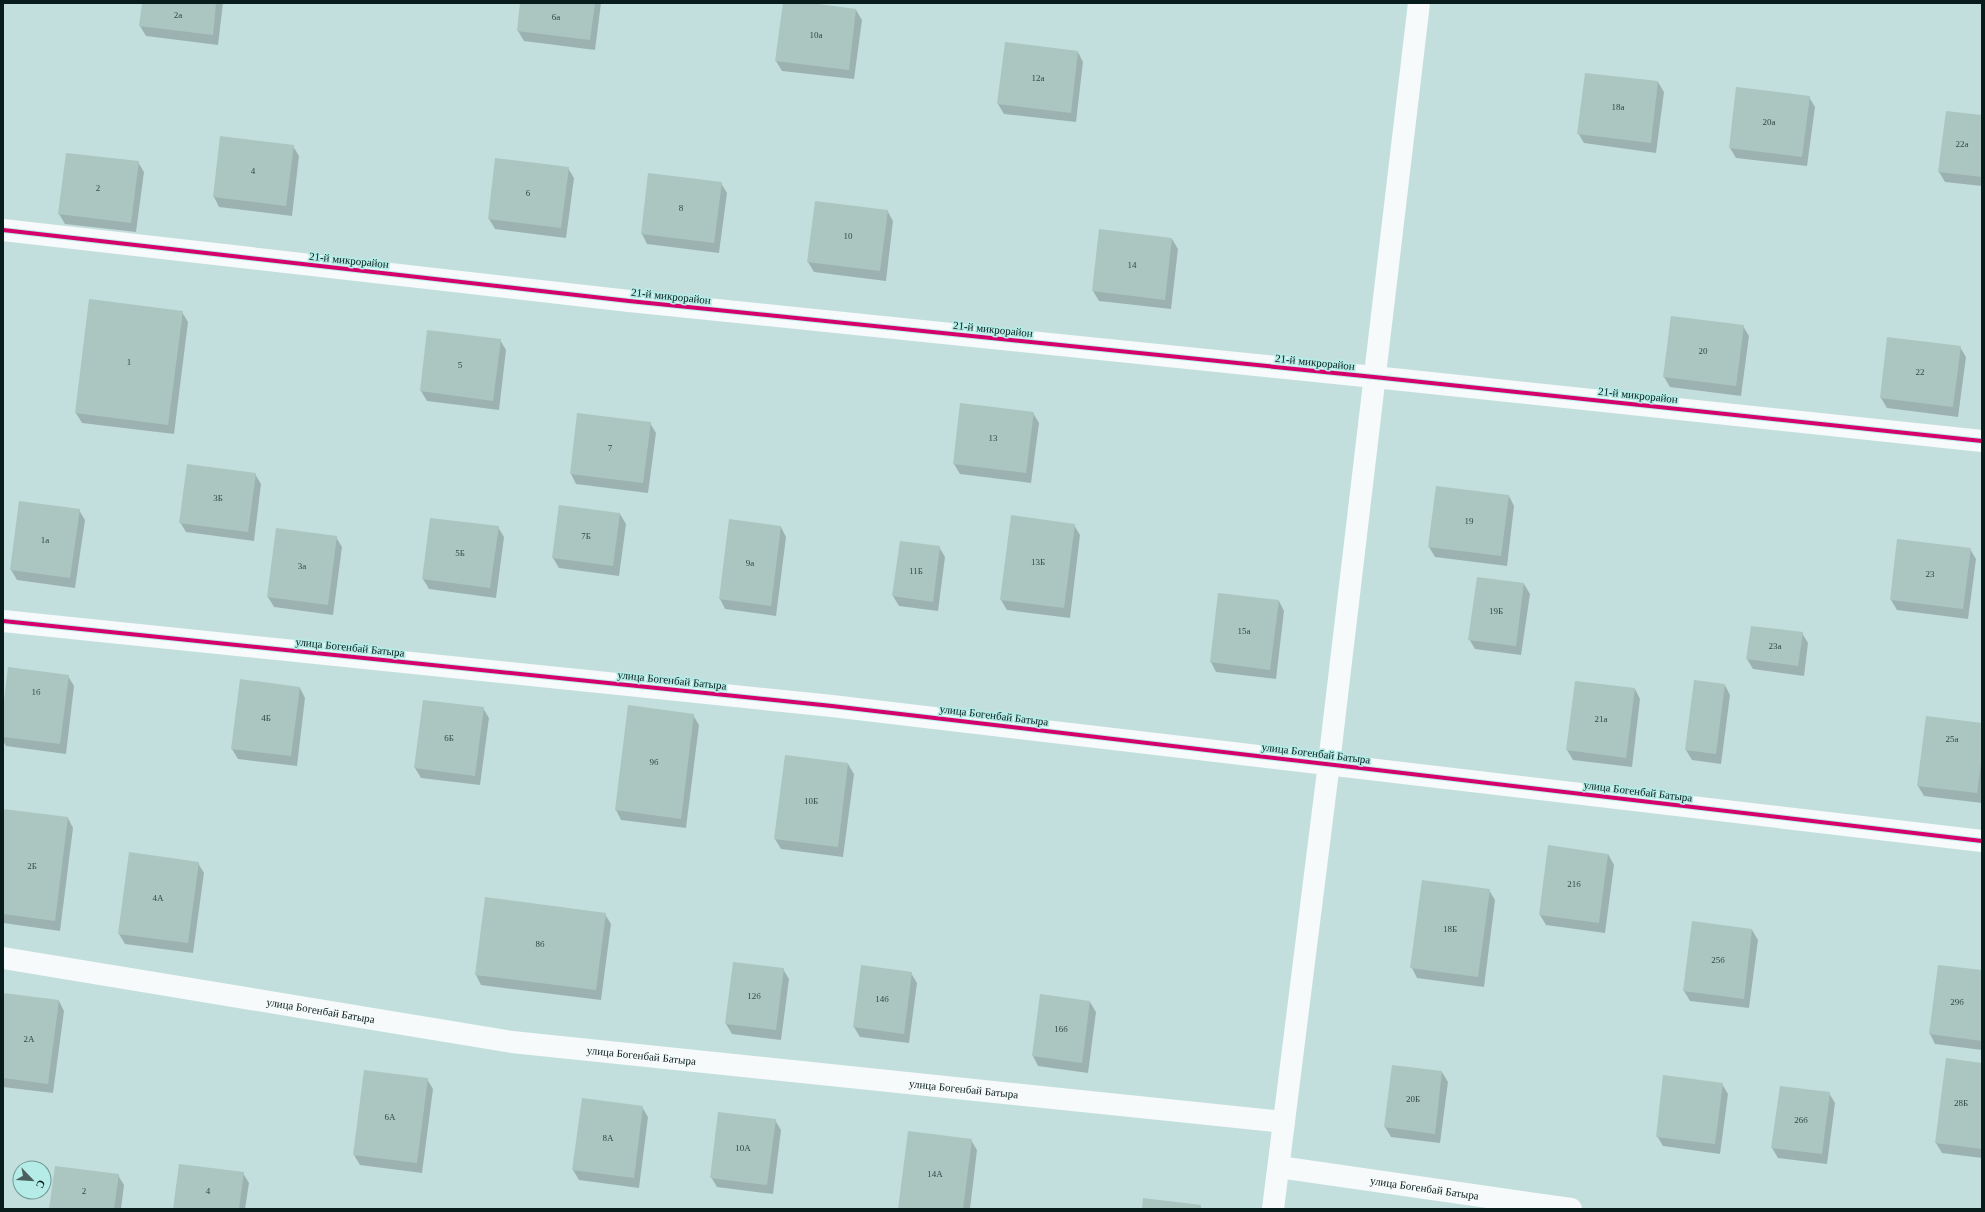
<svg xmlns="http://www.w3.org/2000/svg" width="1985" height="1212" viewBox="0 0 1985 1212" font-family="Georgia,serif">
	<rect width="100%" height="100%" fill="#c3dfdd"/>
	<g fill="#0003">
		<polygon points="143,3 223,3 218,45 146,36 140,26"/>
		<polygon points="521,3 601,3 595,50 524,41 518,31"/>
		<polygon points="784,3 803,3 856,10 862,20 854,79 782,71 776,61"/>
		<polygon points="1078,52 1083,62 1076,122 1004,114 998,104"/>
		<polygon points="1658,82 1664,92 1656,153 1584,143 1578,133"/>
		<polygon points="1809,97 1815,107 1807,166 1736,158 1730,148"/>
		<polygon points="1982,116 1982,186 1945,182 1939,172"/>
		<polygon points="293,146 299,156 292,216 219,207 214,197"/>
		<polygon points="138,162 144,172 136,232 65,224 59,214"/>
		<polygon points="568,168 574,178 566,238 495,229 489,219"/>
		<polygon points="721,183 727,193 719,253 647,244 642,234"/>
		<polygon points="887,210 893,221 886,281 814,272 808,262"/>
		<polygon points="1172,239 1178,249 1171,309 1099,301 1093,291"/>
		<polygon points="182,312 188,322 174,434 82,423 76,413"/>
		<polygon points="1671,317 1743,326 1749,336 1741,396 1670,387 1664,377"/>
		<polygon points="428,331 500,340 506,350 499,410 427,401 421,391"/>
		<polygon points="1960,347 1966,357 1958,417 1887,408 1881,398"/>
		<polygon points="1033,413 1039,423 1031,483 960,474 954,464"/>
		<polygon points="650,423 656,433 648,493 576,484 571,474"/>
		<polygon points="255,474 261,484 254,541 186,532 180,522"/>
		<polygon points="1437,487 1509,496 1514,506 1507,566 1435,557 1429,547"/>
		<polygon points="559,506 620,514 626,524 619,576 559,568 553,558"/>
		<polygon points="79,510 85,520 75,588 17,580 11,570"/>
		<polygon points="730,521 781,527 786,537 776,616 725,609 720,599"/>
		<polygon points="1074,525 1080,535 1070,618 1007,610 1001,600"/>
		<polygon points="498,527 504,537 496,598 429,589 423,579"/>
		<polygon points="336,537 342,547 333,615 274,607 268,597"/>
		<polygon points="939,547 945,557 938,611 899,606 893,596"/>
		<polygon points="1970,549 1976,559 1968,619 1897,610 1891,600"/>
		<polygon points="1524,584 1530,594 1521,655 1475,649 1469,639"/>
		<polygon points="1279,601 1284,611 1276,679 1216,672 1211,662"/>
		<polygon points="1752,627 1802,633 1808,643 1804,676 1753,669 1747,659"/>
		<polygon points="68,676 74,686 66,754 6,746 3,741 3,717"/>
		<polygon points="1725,685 1730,695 1721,764 1692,760 1686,750"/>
		<polygon points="300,688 305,698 297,766 238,759 232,749"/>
		<polygon points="1635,689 1640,699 1632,767 1573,760 1567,750"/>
		<polygon points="483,708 489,718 480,785 421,778 415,768"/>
		<polygon points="693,715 699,725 686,828 621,820 616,810"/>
		<polygon points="1982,724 1982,803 1924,796 1918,786"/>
		<polygon points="848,764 854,774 843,857 781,849 775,839"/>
		<polygon points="3,810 68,818 73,828 60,931 3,923"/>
		<polygon points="1608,854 1614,865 1605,933 1546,925 1540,915"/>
		<polygon points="198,863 204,873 193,953 125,944 119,934"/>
		<polygon points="1423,881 1489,890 1495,900 1484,987 1417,978 1412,968"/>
		<polygon points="605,914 611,924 601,1000 481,985 476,975"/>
		<polygon points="1693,923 1752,930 1758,940 1749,1008 1690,1001 1684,991"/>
		<polygon points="783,969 789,979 781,1040 732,1034 726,1024"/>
		<polygon points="1982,971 1982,1050 1935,1044 1930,1034"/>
		<polygon points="911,973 917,983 909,1043 860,1037 854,1027"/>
		<polygon points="3,994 59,1001 64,1011 53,1093 3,1087"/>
		<polygon points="1090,1002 1096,1012 1088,1073 1038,1066 1033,1056"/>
		<polygon points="1982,1064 1982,1158 1942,1153 1936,1143"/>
		<polygon points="1442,1072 1448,1082 1440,1143 1391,1137 1385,1127"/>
		<polygon points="427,1079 433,1089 422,1173 360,1165 354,1155"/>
		<polygon points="1722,1084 1728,1094 1720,1154 1663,1146 1657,1136"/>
		<polygon points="1829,1093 1835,1103 1827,1164 1778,1158 1772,1148"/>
		<polygon points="642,1107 648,1117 639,1188 579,1180 573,1170"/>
		<polygon points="775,1120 781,1130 773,1194 717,1187 711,1177"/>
		<polygon points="971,1140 977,1150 970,1209 899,1209"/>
		<polygon points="243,1173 249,1183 245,1209 174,1209"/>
		<polygon points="118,1175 124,1185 121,1209 50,1209"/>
	</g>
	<g fill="#abc6c1">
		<polygon points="142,3 216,3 213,35 139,26"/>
		<polygon points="520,3 595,3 590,40 517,31"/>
		<polygon points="783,3 811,3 856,9 849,70 775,61"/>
		<polygon points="1005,42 1078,51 1071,113 997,104"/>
		<polygon points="1585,73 1658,81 1651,143 1577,134"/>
		<polygon points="1736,87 1810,96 1802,157 1729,148"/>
		<polygon points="1946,111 1982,115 1982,177 1938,172"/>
		<polygon points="220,136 294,145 286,206 213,197"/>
		<polygon points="66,153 139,161 131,223 58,214"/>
		<polygon points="495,158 569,167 561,228 488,219"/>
		<polygon points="648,173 722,182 714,243 641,234"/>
		<polygon points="815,201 888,210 880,271 807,262"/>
		<polygon points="1099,229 1172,238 1165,300 1092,291"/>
		<polygon points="89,299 183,311 168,425 75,413"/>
		<polygon points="1671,316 1744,325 1736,386 1663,377"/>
		<polygon points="427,330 501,339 493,401 420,391"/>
		<polygon points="1887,337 1961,346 1953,407 1880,398"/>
		<polygon points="960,403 1034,412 1026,473 953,464"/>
		<polygon points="577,413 651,422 643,483 570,474"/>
		<polygon points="187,464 256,473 248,532 179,523"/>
		<polygon points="1436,486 1509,495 1501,556 1428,547"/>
		<polygon points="19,501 80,509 70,578 10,570"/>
		<polygon points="559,505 620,513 613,566 552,558"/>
		<polygon points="1011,515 1075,524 1064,608 1000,600"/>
		<polygon points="430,518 499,526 490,588 422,579"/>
		<polygon points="729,519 781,526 771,606 719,599"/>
		<polygon points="276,528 337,536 328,605 267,597"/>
		<polygon points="1897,539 1971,548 1963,609 1890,600"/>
		<polygon points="900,541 940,546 933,602 892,596"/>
		<polygon points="1477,577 1524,583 1516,646 1468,640"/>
		<polygon points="1218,593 1279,600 1270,670 1210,662"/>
		<polygon points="1751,626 1803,632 1798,666 1746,659"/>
		<polygon points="8,667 69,675 60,744 3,737 3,709"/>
		<polygon points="240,679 300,687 291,756 231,749"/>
		<polygon points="1694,680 1725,684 1716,754 1685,750"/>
		<polygon points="1575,681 1635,688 1626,758 1566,750"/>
		<polygon points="423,700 484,707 475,776 414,768"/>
		<polygon points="628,705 694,714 681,819 615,810"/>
		<polygon points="1926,716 1982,723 1982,755 1977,793 1917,786"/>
		<polygon points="785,755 848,763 838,847 774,839"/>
		<polygon points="3,809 68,817 55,921 3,914"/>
		<polygon points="1548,845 1608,854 1599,923 1539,915"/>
		<polygon points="129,852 199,862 188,943 118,934"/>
		<polygon points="1422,880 1490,889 1478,977 1410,968"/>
		<polygon points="485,897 606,913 596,990 475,975"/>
		<polygon points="1692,921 1752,929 1744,999 1683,991"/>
		<polygon points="733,962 784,968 776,1030 725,1024"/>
		<polygon points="861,965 912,972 904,1034 853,1027"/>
		<polygon points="1938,965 1982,970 1982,1041 1929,1034"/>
		<polygon points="3,993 59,1000 48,1084 3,1078"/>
		<polygon points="1040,994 1090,1001 1082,1063 1032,1056"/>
		<polygon points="1946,1058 1982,1063 1982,1149 1935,1143"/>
		<polygon points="1392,1065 1442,1071 1435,1134 1384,1127"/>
		<polygon points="364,1070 428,1078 417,1163 353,1155"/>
		<polygon points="1663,1075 1723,1083 1715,1144 1656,1137"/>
		<polygon points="1780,1086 1830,1092 1822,1154 1771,1148"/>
		<polygon points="582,1098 643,1106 634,1178 572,1170"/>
		<polygon points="718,1112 776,1119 767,1185 710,1178"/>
		<polygon points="908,1131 972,1139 963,1209 898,1209"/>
		<polygon points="179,1164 244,1172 239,1209 173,1209"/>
		<polygon points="55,1166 119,1174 114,1209 49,1209"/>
		<polygon points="1143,1198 1201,1205 1201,1209 1142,1209"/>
	</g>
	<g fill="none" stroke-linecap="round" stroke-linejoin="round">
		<g stroke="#f6fafa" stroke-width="22">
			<polyline points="3,230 629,301 1374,377 1982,441"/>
			<polyline points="3,621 832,706 1982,841"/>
			<path id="s1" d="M3,958L512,1042L1284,1122"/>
			<path id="s2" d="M1279,1167L1571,1209"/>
			<polyline points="1273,1209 1329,763 1419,3"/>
		</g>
		<g stroke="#b6ece7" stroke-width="6">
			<g id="cycleway">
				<polyline points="3,230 629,301 1374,377 1982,441"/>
				<polyline points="3,621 832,706 1982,841"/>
			</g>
		</g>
		<use href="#cycleway" stroke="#d6006c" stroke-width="4"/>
	</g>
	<g text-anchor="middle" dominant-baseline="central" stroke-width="3.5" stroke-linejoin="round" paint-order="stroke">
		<g font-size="9" fill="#324846">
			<text x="178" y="15">2а</text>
			<text x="556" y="17">6а</text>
			<text x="816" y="35">10а</text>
			<text x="1038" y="78">12а</text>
			<text x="1618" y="107">18а</text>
			<text x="1769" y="122">20а</text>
			<text x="1962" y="144">22а</text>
			<text x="253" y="171">4</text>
			<text x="98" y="188">2</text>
			<text x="528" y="193">6</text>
			<text x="681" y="208">8</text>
			<text x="848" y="236">10</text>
			<text x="1132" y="265">14</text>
			<text x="1703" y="351">20</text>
			<text x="129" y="362">1</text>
			<text x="460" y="365">5</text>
			<text x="1920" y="372">22</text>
			<text x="993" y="438">13</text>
			<text x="610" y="448">7</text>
			<text x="218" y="498">3Б</text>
			<text x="1469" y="521">19</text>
			<text x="586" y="536">7Б</text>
			<text x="45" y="540">1а</text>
			<text x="460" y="553">5Б</text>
			<text x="1038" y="562">13Б</text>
			<text x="750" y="563">9а</text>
			<text x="302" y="566">3а</text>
			<text x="916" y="571">11Б</text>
			<text x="1930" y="574">23</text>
			<text x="1496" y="611">19Б</text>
			<text x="1244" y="631">15а</text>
			<text x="1775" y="646">23а</text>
			<text x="36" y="692">1б</text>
			<text x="266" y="718">4Б</text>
			<text x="1601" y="719">21а</text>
			<text x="449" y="738">6Б</text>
			<text x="1952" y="739">25а</text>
			<text x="654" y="762">9б</text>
			<text x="811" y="801">10Б</text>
			<text x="32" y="866">2Б</text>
			<text x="1574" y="884">21б</text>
			<text x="158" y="898">4А</text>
			<text x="1450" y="929">18Б</text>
			<text x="540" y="944">8б</text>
			<text x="1718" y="960">25б</text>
			<text x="754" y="996">12б</text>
			<text x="882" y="999">14б</text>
			<text x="1957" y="1002">29б</text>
			<text x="1061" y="1029">16б</text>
			<text x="29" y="1039">2А</text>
			<text x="1413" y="1099">20Б</text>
			<text x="1961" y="1103">28Б</text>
			<text x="390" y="1117">6А</text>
			<text x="1801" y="1120">26б</text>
			<text x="608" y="1138">8А</text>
			<text x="743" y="1148">10А</text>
			<text x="935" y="1174">14А</text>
			<text x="84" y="1191">2</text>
			<text x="208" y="1191">4</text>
		</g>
		<g font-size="11" fill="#071c1b" stroke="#b6ece7">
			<text transform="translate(349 260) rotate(6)">21-й микрорайон</text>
			<text transform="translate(671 296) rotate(6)">21-й микрорайон</text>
			<text transform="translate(993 329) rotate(6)">21-й микрорайон</text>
			<text transform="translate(1315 362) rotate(6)">21-й микрорайон</text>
			<text transform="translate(1638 395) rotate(6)">21-й микрорайон</text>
			<text transform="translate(350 647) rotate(6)">улица Богенбай Батыра</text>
			<text transform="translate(672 680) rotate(6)">улица Богенбай Батыра</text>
			<text transform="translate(994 715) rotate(7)">улица Богенбай Батыра</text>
			<text transform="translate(1316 753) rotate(7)">улица Богенбай Батыра</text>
			<text transform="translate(1638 791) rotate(7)">улица Богенбай Батыра</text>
			<text stroke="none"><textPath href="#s1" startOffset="322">улица Богенбай Батыра</textPath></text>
			<text stroke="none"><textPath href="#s1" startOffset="646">улица Богенбай Батыра</textPath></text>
			<text stroke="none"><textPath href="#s1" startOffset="970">улица Богенбай Батыра</textPath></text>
			<text stroke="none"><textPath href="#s2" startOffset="147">улица Богенбай Батыра</textPath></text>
		</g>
	</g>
	<rect width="1985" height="1212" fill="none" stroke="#071c1b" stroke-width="8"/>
	<g transform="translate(32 1180) rotate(115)"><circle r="19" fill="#b6ece7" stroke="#709995"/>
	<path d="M0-3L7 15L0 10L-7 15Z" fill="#49605f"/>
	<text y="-6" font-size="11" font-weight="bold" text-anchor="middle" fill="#071c1b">С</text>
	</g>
</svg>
